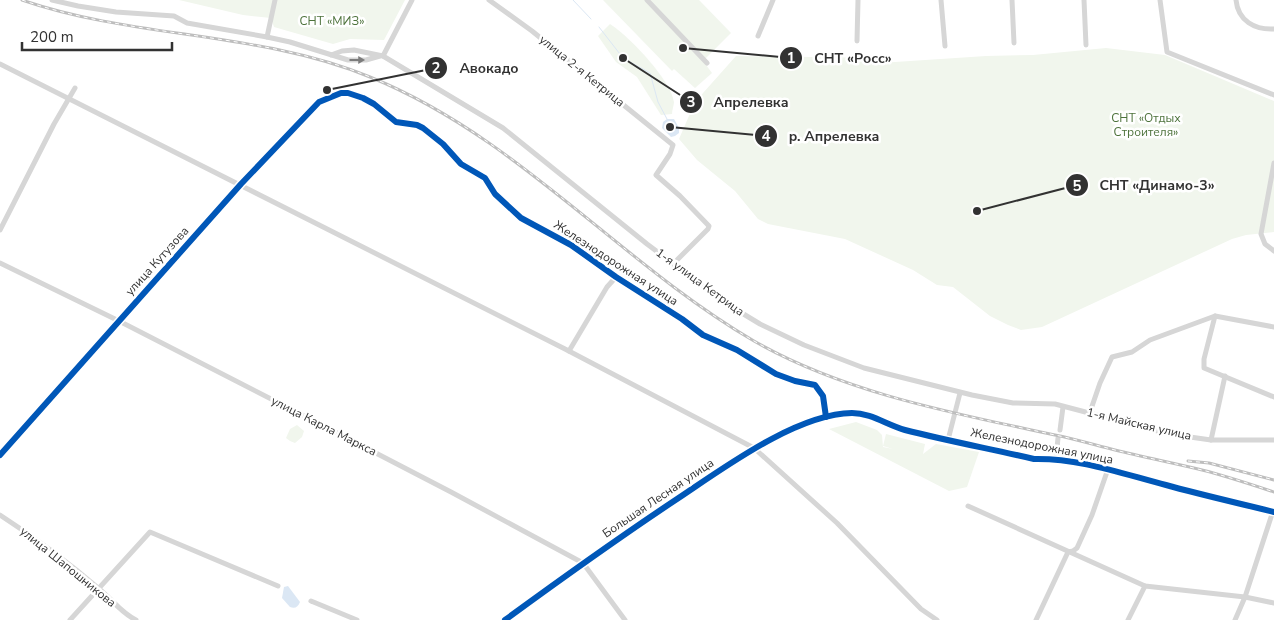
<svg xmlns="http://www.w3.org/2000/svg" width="1274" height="620" viewBox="0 0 1274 620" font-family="'Nunito Sans',sans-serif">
	<rect width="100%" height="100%" fill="#fff"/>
	<g fill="#f1f6ed">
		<polygon points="179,0 405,0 384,40 350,39 333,44 274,27 271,18 243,15"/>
		<polygon points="603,0 699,0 731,33 703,61 712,73 695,88 674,69 672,71"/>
		<path d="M610,24C628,35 672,81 674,102C674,105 672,110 672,114L661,115L637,77L616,62L598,36Z"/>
		<polygon points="1106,48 1165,55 1274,101 1274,232 1246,235 1232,239 1042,327 1021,330 1008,325 990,316 953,287 937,285 913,270 845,239 768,224 758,219 735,191 697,160 679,139 695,102 736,56 880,58 880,63 986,56 1033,55"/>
		<polygon points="856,422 877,430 882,435 883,447 893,449 883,446 886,434 925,444 923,454 936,444 979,452 967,487 949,491 829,429"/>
		<polygon points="297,425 304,431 302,437 295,443 290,441 286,438 290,429"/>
	</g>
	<g fill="#dbe7f4">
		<polygon points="667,119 674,119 679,128 679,133 675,136 671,137 662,128 663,122"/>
		<path d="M288,586L300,602C298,607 295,609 290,607L282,598L284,587Z"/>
	</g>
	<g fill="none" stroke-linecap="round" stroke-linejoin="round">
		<g stroke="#dbe7f4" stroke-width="1">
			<polyline points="573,0 591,19"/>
			<polyline points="599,27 623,58 650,73 658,102 667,119"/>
		</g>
		<g stroke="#d6d6d6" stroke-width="5">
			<polyline points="52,0 78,6 116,12 174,16 187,23 267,37 290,42 348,60 366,60 380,56"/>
			<polyline points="489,0 532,31 673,145 670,154 656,175 680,196 709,226 708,229 673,264"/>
			<polyline points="647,0 707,63"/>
			<polyline points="941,0 945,46"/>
			<polyline points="1012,0 1014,43"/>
			<polyline points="1084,0 1086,45"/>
			<polyline points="1160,0 1167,52 1274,95"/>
			<path d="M1236,0C1238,21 1255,30 1274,29"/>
			<polyline points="758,36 773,0"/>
			<polyline points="267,37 275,0"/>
			<polyline points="857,41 858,0"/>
			<polyline points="331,55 342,51 354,50 383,56 503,128 647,244 727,304 760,324 804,345 864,368 972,395 1013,403 1055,404 1169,434 1211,440 1274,440"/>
			<polyline points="383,56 412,0"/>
			<polyline points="0,64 565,349 754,448 837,523 921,609 937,620"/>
			<polyline points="1274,163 1261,234 1265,244 1274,251"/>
			<polyline points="0,230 54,124 75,88"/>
			<polyline points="0,263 119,321 316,422 451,492 583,563 625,620"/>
			<polyline points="1215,316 1204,359 1204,368 1274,397"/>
			<polyline points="569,351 607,287 616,277"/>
			<polyline points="1090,412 1100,383 1112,357 1132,352 1150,340 1215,316 1274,327"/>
			<polyline points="1060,430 1063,407"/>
			<polyline points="948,440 960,393"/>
			<polyline points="1211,440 1225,376"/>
			<polyline points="0,455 241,184 319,102 341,93 348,93 363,98 374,104 396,122 417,125 423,128 443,144 461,164 485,178 495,194 521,218 571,245 616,277 682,319 703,335 737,350 776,374 795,381 815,385 823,396 826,417"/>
			<polyline points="1056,458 1058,438"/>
			<polyline points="968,506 1145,586 1245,597 1274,603"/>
			<path d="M0,515C34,537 67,561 98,588C111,598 121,613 136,620"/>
			<polyline points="311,601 357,620"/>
			<polyline points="70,620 150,532 278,586"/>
			<path d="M505,620C561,579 617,539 674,501C721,470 795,414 852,413C871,413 887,425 905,430C948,441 991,449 1034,459C1079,458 1123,474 1166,485C1202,495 1238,503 1274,512"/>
			<polyline points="1036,620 1068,552 1073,551 1077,548 1092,515 1108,469"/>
			<polyline points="1128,620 1145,586"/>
			<polyline points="1235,620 1245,597 1273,511"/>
		</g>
		<g stroke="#bebebe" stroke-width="3">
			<g id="rail">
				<path d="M22,0C135,39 259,31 370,77C518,137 619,262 754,341C845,393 953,413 1055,435C1075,439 1095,445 1115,450C1143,457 1173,463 1202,470C1226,476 1250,484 1274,492"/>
				<polyline points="1188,461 1209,463 1274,480"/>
			</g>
		</g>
		<use href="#rail" stroke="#fff" stroke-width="1" stroke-dasharray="4" stroke-linecap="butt"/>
		<g stroke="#fff" stroke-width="9">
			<g id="cycleway">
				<polyline points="0,455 241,184 319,102 341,93 348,93 363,98 374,104 396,122 417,125 423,128 443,144 461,164 485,178 495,194 521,218 571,245 616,277 682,319 703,335 737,350 776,374 795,381 815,385 823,396 826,417"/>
				<path d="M505,620C561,579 617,539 674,501C721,470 795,414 852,413C871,413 887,425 905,430C948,441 991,449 1034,459C1079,458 1123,474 1166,485C1202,495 1238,503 1274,512"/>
			</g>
		</g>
		<use href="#cycleway" stroke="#0057b8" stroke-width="6"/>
	</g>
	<defs><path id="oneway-solid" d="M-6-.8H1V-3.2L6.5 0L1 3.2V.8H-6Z" transform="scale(1.25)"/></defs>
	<use fill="#7c7c7c" href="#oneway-solid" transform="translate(357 60)"/>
	<g text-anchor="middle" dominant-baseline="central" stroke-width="5" stroke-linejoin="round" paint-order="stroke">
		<g font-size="12" fill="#4d723b" stroke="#fff">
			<text x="332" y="21">СНТ «МИЗ»</text>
			<text x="1146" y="118">СНТ «Отдых<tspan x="1146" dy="14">Строителя»</tspan></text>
		</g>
		<g font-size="12" fill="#323232" stroke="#fff">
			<text transform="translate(582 71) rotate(39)">улица 2-я Кетрица</text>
			<text transform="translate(157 261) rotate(-48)">улица Кутузова</text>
			<text transform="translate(616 263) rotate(33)">Железнодорожная улица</text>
			<text transform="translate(700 282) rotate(36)">1-я улица Кетрица</text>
			<text transform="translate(1139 424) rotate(13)">1-я Майская улица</text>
			<text transform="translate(324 426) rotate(27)">улица Карла Маркса</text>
			<text transform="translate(1042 446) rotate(11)">Железнодорожная улица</text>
			<text transform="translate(658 498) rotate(-34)">Большая Лесная улица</text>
			<text transform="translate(68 567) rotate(39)">улица Шапошникова</text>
		</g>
	</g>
	<path fill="none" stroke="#323232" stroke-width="2" d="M683 48L791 58M327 90L436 68M623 58L691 102M670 127L766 136M977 211L1077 185"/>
	<g fill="#323232" stroke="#fff" stroke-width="2">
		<circle cx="683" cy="48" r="5"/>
		<circle cx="327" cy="90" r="5"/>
		<circle cx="623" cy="58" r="5"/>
		<circle cx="670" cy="127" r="5"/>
		<circle cx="977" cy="211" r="5"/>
		<circle cx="791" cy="58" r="12"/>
		<circle cx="436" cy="68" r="12"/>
		<circle cx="691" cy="102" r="12"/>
		<circle cx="766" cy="136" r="12"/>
		<circle cx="1077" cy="185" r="12"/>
	</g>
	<g font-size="15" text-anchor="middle" font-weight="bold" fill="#fff">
		<text x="791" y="63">1</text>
		<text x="436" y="73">2</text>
		<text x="691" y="107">3</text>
		<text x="766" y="141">4</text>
		<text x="1077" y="191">5</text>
	</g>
	<g font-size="14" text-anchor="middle" font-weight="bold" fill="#323232" stroke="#fff" stroke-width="5" stroke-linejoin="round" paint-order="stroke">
		<text x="853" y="63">СНТ «Росс»</text>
		<text x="489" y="73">Авокадо</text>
		<text x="751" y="107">Апрелевка</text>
		<text x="834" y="141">р. Апрелевка</text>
		<text x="1157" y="190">СНТ «Динамо-3»</text>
	</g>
	<path d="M22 42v8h150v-8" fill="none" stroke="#323232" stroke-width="2.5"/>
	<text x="30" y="42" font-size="15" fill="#323232" stroke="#ffffff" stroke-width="4" paint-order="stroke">200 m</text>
</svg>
